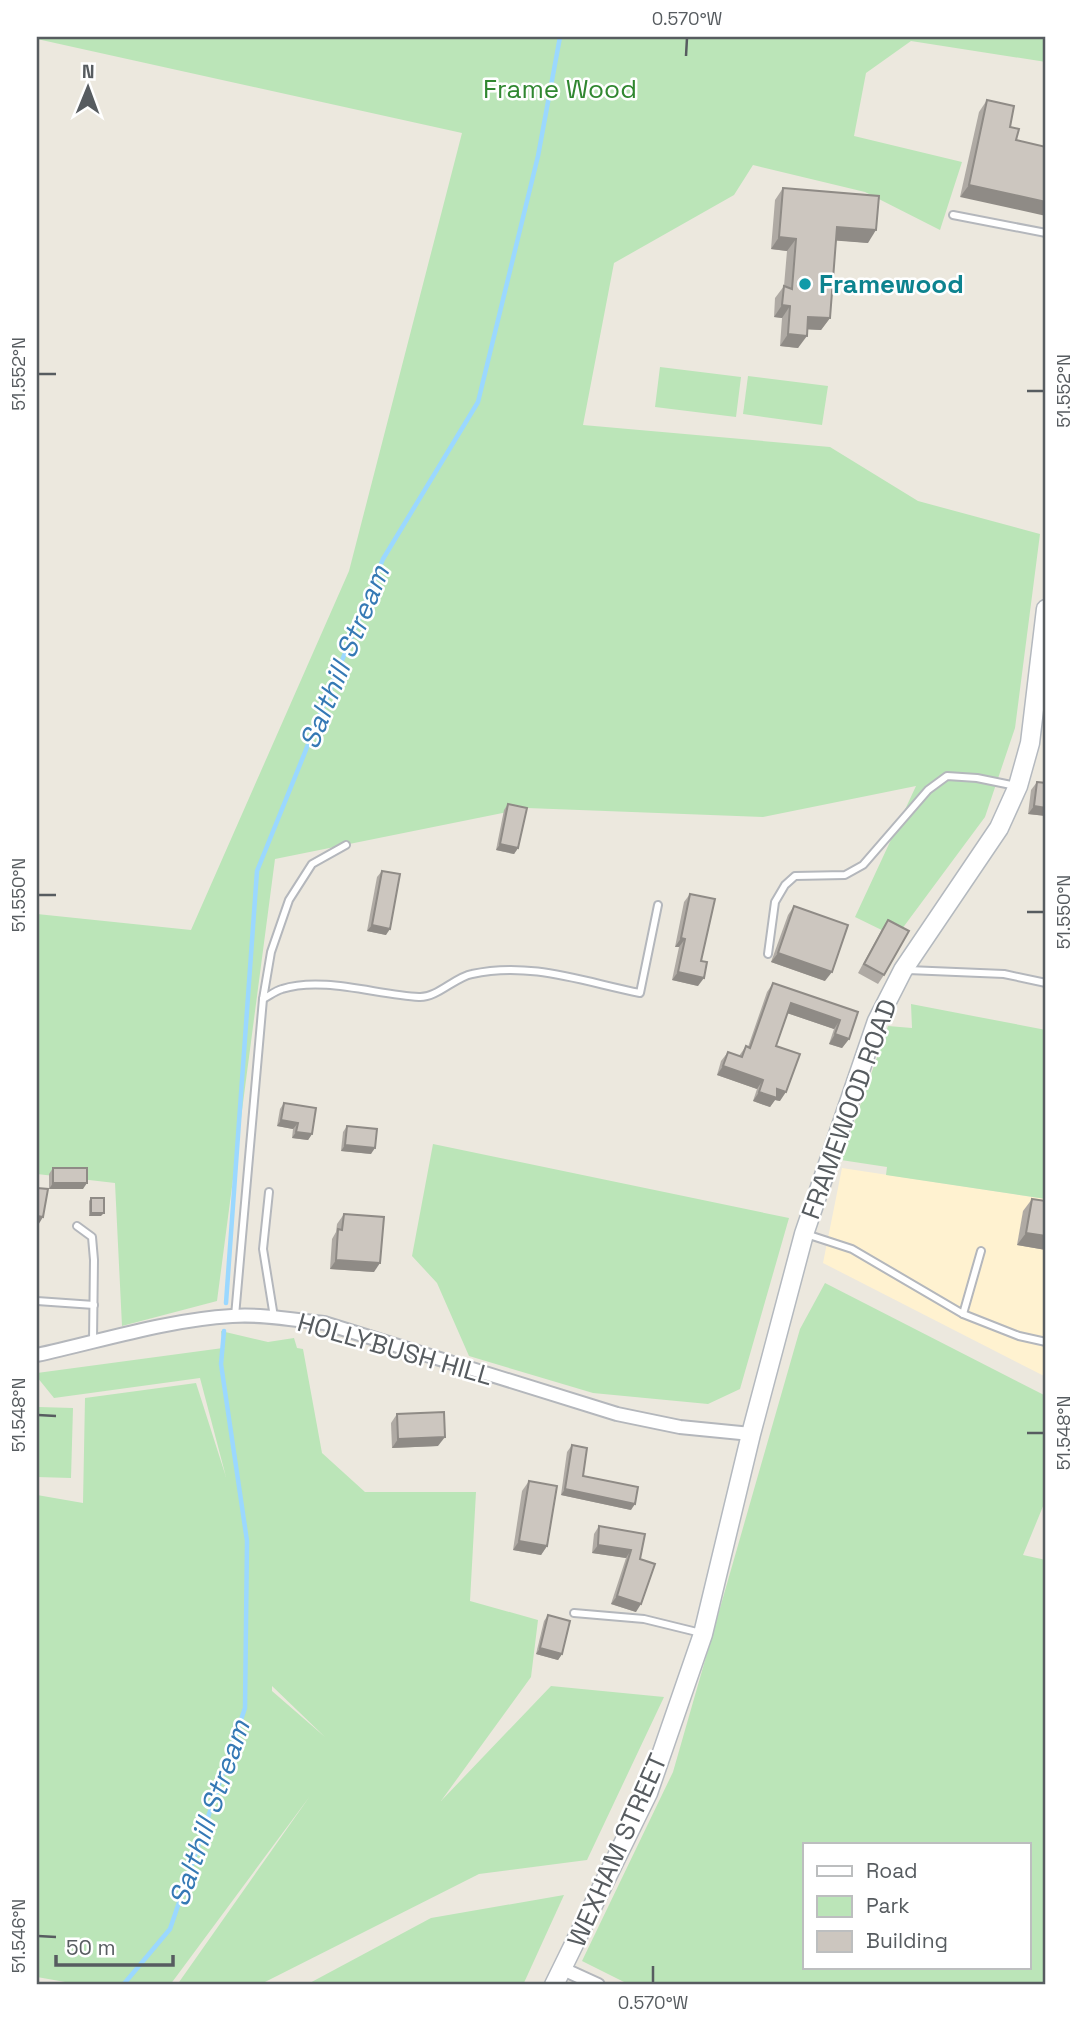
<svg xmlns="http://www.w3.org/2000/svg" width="1083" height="2022" viewBox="0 0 1083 2022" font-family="'Space Grotesk',sans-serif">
	<rect width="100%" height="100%" fill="#ece8de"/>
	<polygon fill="#fff2d0" points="842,1168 1046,1199 1046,1377 823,1263"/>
	<g fill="#bbe5b8" fill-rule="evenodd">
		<polygon points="37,37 1046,37 1046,62 911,41 866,73 854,136 962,162 940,230 865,192 753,165 734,195 614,263 583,425 830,447 918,501 1040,534 1015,728 985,817 896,937 855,917 916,786 763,817 527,808 275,859 217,1301 122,1326 115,1183 37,1174 37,914 191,930 349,571 462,133 37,39"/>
		<polygon points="660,367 741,377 736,417 655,407"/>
		<polygon points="748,376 828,386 822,425 743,414"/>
		<polygon points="911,1004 1046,1030 1046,1199 886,1175 887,1167 841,1160 888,1026 912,1028"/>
		<polygon points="433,1144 789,1218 740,1389 708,1404 593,1393 469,1356 437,1283 412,1256"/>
		<path d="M825,1283L1046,1396V1499L1023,1555L1046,1560V1985H630L582,1961L673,1772L800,1329ZM805,1845H1029V1968H805Z"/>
		<path d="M221,1331L268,1342L294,1338L297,1348L303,1349L322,1453L365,1492H476L470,1601L538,1620L531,1677L441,1801L551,1686L664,1697L587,1860L479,1874L259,1985H177L310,1796L170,1985H82L37,1977V1495L83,1503L85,1398L196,1383L226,1477L200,1378L54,1398L37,1377V1373L223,1348ZM272,1686L325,1737L272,1691Z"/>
		<polygon points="39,1407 73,1408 71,1478 37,1477"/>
		<polygon points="564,1895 523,1985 306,1985 431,1918"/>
	</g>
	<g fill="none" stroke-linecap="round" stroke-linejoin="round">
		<g stroke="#9bd8ff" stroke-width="4.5">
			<polyline points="226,1303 257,871 383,559 478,402 538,156 560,37"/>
			<polyline points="123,1985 170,1929 245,1708 247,1541 221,1364 224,1331"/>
		</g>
		<g stroke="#b4b7bc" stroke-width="10">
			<g id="lane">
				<polyline points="953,215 1046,233"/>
				<polyline points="768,954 775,902 785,885 795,876 845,875 863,865 928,790 947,776 977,778 1016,786"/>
				<polyline points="908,970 1004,974 1046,983"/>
				<path d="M263,999C269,996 275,991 282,989C323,976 377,995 419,997C437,998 455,977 472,974C530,961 584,982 640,993L658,905"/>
				<polyline points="269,1192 263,1249 274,1317"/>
				<polyline points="77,1226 92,1237 94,1260 93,1341"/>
				<polyline points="806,1234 852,1249 963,1314 1019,1336 1046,1342"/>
				<polyline points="37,1301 94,1305"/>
				<polyline points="963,1314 981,1251"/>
				<polyline points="235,1316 263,999 271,952 289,900 312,864 346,845"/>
				<polyline points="574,1613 644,1619 701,1633"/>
			</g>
		</g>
		<g stroke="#b4b7bc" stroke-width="16">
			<g id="street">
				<path d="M37,1355C101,1341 166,1320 232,1316C263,1314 294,1320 324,1323L617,1414L680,1427L751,1434"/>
				<polyline points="563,1969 598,1985"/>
			</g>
		</g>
		<g stroke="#b4b9bf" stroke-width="21">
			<polyline id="secondary" points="554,1985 648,1793 703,1634 751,1434 804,1234 877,1021 903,970 999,828 1018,786 1030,743 1046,609"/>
		</g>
		<use href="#lane" stroke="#fff" stroke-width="6"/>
		<use href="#street" stroke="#fff" stroke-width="12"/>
		<use href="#secondary" stroke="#fff" stroke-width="18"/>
	</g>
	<g fill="#afaaa4">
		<polygon points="987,100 1010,127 1016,140 960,197 979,112"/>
		<polygon points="783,188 868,243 836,240 830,318 821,330 807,329 798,348 780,346 782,318 774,317 775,298 784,286 787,251 771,249 775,200"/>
		<polygon points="1037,782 1046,783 1046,816 1028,814 1031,790"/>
		<polygon points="508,804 518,848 514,854 496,850 504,810"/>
		<polygon points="382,871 386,935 367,931 377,877"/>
		<polygon points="690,894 701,961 698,986 672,980 679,947 675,947 684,902"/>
		<polygon points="794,906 825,981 771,962 788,915"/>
		<polygon points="888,920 884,975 878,984 858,973 882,929"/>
		<polygon points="773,983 858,1012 849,1039 842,1048 829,1044 834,1029 787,1013 776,1046 780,1101 775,1100 770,1107 753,1101 757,1089 717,1075 721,1061 728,1052 739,1056 746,1046 748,1047 767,992"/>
		<polygon points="284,1103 312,1134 308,1140 292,1138 293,1129 277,1126 280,1109"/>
		<polygon points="347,1126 371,1154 341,1151 343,1132"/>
		<polygon points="53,1168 83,1189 49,1189 49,1174"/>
		<polygon points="91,1198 101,1216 89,1216 89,1201"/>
		<polygon points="1032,1199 1046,1201 1046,1250 1017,1245 1023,1211"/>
		<polygon points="344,1214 374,1272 330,1269 332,1239 336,1232 337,1224"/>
		<polygon points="397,1414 438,1446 392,1448 391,1423"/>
		<polygon points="572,1445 583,1476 631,1510 561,1495 567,1452"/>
		<polygon points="529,1481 547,1546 541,1555 513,1550 522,1491"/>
		<polygon points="599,1526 640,1559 636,1612 611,1604 626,1558 592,1553 594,1534"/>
		<polygon points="548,1615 562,1654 558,1660 536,1654 544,1621"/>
	</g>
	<g fill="#8f8b86">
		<polygon points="969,185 1046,202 1046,216 960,197"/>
		<polygon points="837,227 876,230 868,243 828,240"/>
		<polygon points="779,237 796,239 787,251 771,249"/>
		<polygon points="782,305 790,306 782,318 774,317"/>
		<polygon points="808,317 830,318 821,330 800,329"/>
		<polygon points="788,334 807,336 798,348 780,346"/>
		<polygon points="1034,806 1046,808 1046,816 1028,814"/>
		<polygon points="500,844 518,848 514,854 496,850"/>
		<polygon points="372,925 390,929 386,935 367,931"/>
		<polygon points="681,938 685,939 679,947 675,947"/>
		<polygon points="778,953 832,972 825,981 771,962"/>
		<polygon points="678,972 704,978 698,986 672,980"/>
		<polygon points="791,1003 840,1020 834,1029 784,1012"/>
		<polygon points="835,1034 849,1039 842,1048 829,1044"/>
		<polygon points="723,1066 763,1080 757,1089 717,1075"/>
		<polygon points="777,1089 786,1092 780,1101 775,1100 770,1107 753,1101 759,1092"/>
		<polygon points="281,1120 298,1123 293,1129 277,1126"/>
		<polygon points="296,1132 312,1134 308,1140 292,1138"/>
		<polygon points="345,1145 375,1148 371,1154 341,1151"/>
		<polygon points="53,1183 87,1183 83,1189 49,1189"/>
		<polygon points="91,1213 104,1213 101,1216 89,1216"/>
		<polygon points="37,1216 43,1217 37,1227"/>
		<polygon points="1026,1233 1046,1236 1046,1250 1017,1245"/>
		<polygon points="336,1260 380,1263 374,1272 330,1269"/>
		<polygon points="445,1437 438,1446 392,1448 398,1439"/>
		<polygon points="565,1489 635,1504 631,1510 561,1495"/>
		<polygon points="519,1541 547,1546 541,1555 513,1550"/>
		<polygon points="598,1545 631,1550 626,1558 592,1553"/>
		<polygon points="617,1596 641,1604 636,1612 611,1604"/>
		<polygon points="540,1648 562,1654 558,1660 536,1654"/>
	</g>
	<g fill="#ccc6bf" stroke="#8f8b86" stroke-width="2">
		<polygon points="987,100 1014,106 1010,127 1019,129 1016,140 1046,147 1046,202 969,185"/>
		<polygon points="783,188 879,196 876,230 837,227 830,318 808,317 807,336 788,334 790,306 782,305 784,286 792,289 796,239 779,237"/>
		<polygon points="1037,782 1046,783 1046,808 1034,806"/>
		<polygon points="508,804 527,808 518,848 500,844"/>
		<polygon points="382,871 400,874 390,929 372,925"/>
		<polygon points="690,894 715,899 701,961 707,962 704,978 678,972 685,939 681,938"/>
		<polygon points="794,906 848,925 832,972 778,953"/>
		<polygon points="888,920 909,931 884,975 864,964"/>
		<polygon points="773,983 858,1012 849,1039 835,1034 840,1020 791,1003 776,1046 800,1054 786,1092 777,1089 777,1098 759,1092 763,1080 723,1066 728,1052 742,1057 746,1046 750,1048"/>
		<polygon points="284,1103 316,1108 312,1134 296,1132 298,1123 281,1120"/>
		<polygon points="347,1126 377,1129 375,1148 345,1145"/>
		<rect x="53" y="1168" width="34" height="15"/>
		<polygon points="37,1188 48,1189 43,1217 37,1216"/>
		<rect x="91" y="1198" width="13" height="15"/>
		<polygon points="1032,1199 1046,1201 1046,1236 1026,1233"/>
		<polygon points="344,1214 384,1217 380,1263 336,1260 338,1229 342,1230"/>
		<polygon points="444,1412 445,1437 398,1439 397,1414"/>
		<polygon points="572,1445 587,1448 583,1476 638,1487 635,1504 565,1489"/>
		<polygon points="529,1481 557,1486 547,1546 519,1541"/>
		<polygon points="599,1526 645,1534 640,1559 655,1564 641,1604 617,1596 631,1550 598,1545"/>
		<polygon points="548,1615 570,1621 562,1654 540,1648"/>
	</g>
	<path fill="none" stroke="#575c60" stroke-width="2.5" d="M686,56L687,38M38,374H56M1027,391H1044M38,895H56M1027,912H1044M38,1415L56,1416M1027,1433H1044M38,1936L56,1937M653,1983V1966"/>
	<circle fill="#0f9aa8" stroke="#fff" stroke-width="2.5" cx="805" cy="284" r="7"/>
	<g text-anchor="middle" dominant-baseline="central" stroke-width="5" stroke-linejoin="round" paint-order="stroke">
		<g font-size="26" fill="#308730" stroke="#fff">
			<text x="560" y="89">Frame Wood</text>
		</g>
		<g font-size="26" font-weight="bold" fill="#0d838f" stroke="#fff" text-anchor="start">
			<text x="819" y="284">Framewood</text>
		</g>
		<g font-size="26" fill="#575c60" stroke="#fff">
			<text transform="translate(849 1109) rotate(-70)">FRAMEWOOD ROAD</text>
			<text transform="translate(395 1349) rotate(16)">HOLLYBUSH HILL</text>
			<text transform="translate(617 1850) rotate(-66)">WEXHAM STREET</text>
		</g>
		<g font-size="28" font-style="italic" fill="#3579b5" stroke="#fff">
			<text transform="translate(344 657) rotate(-68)">Salthill Stream</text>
			<text transform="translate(209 1813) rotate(-71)">Salthill Stream</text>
		</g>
	</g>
	<rect width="1083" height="2022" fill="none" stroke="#ffffff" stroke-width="77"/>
	<rect x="803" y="1843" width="228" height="126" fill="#ffffff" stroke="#bcbebf" stroke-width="2"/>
	<rect x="817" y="1866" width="35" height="10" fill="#ffffff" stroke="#bcbebf" stroke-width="2"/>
	<text x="866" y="1878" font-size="21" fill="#575c60">Road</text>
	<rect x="817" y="1896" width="35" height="21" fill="#bbe5b8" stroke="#bcbebf" stroke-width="2"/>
	<text x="866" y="1913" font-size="21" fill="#575c60">Park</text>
	<rect x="817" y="1931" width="35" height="21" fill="#ccc6bf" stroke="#bcbebf" stroke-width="2"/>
	<text x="866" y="1948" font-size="21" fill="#575c60">Building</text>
	<g transform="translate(88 88) rotate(1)" stroke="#ffffff" stroke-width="5" paint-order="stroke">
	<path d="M0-5L12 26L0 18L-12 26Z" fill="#575c60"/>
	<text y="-10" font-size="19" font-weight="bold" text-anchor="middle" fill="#575c60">N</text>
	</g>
	<path d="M56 1955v10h117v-10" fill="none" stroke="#575c60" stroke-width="3.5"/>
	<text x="66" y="1955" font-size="21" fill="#575c60" stroke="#ffffff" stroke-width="5" paint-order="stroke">50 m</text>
	<rect x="38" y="38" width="1006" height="1945" fill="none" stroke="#575c60" stroke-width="2.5"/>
	<g font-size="18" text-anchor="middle" fill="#575c60">
		<text x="687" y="25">0.570°W</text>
		<text transform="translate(19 374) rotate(-90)" y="6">51.552°N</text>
		<text transform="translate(1064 391) rotate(-90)" y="6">51.552°N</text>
		<text transform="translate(19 895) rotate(-90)" y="6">51.550°N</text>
		<text transform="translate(1064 912) rotate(-90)" y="6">51.550°N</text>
		<text transform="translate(19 1415) rotate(-90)" y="6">51.548°N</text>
		<text transform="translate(1064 1433) rotate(-90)" y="6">51.548°N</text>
		<text transform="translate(19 1936) rotate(-90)" y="6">51.546°N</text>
		<text x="653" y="2009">0.570°W</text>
	</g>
</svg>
